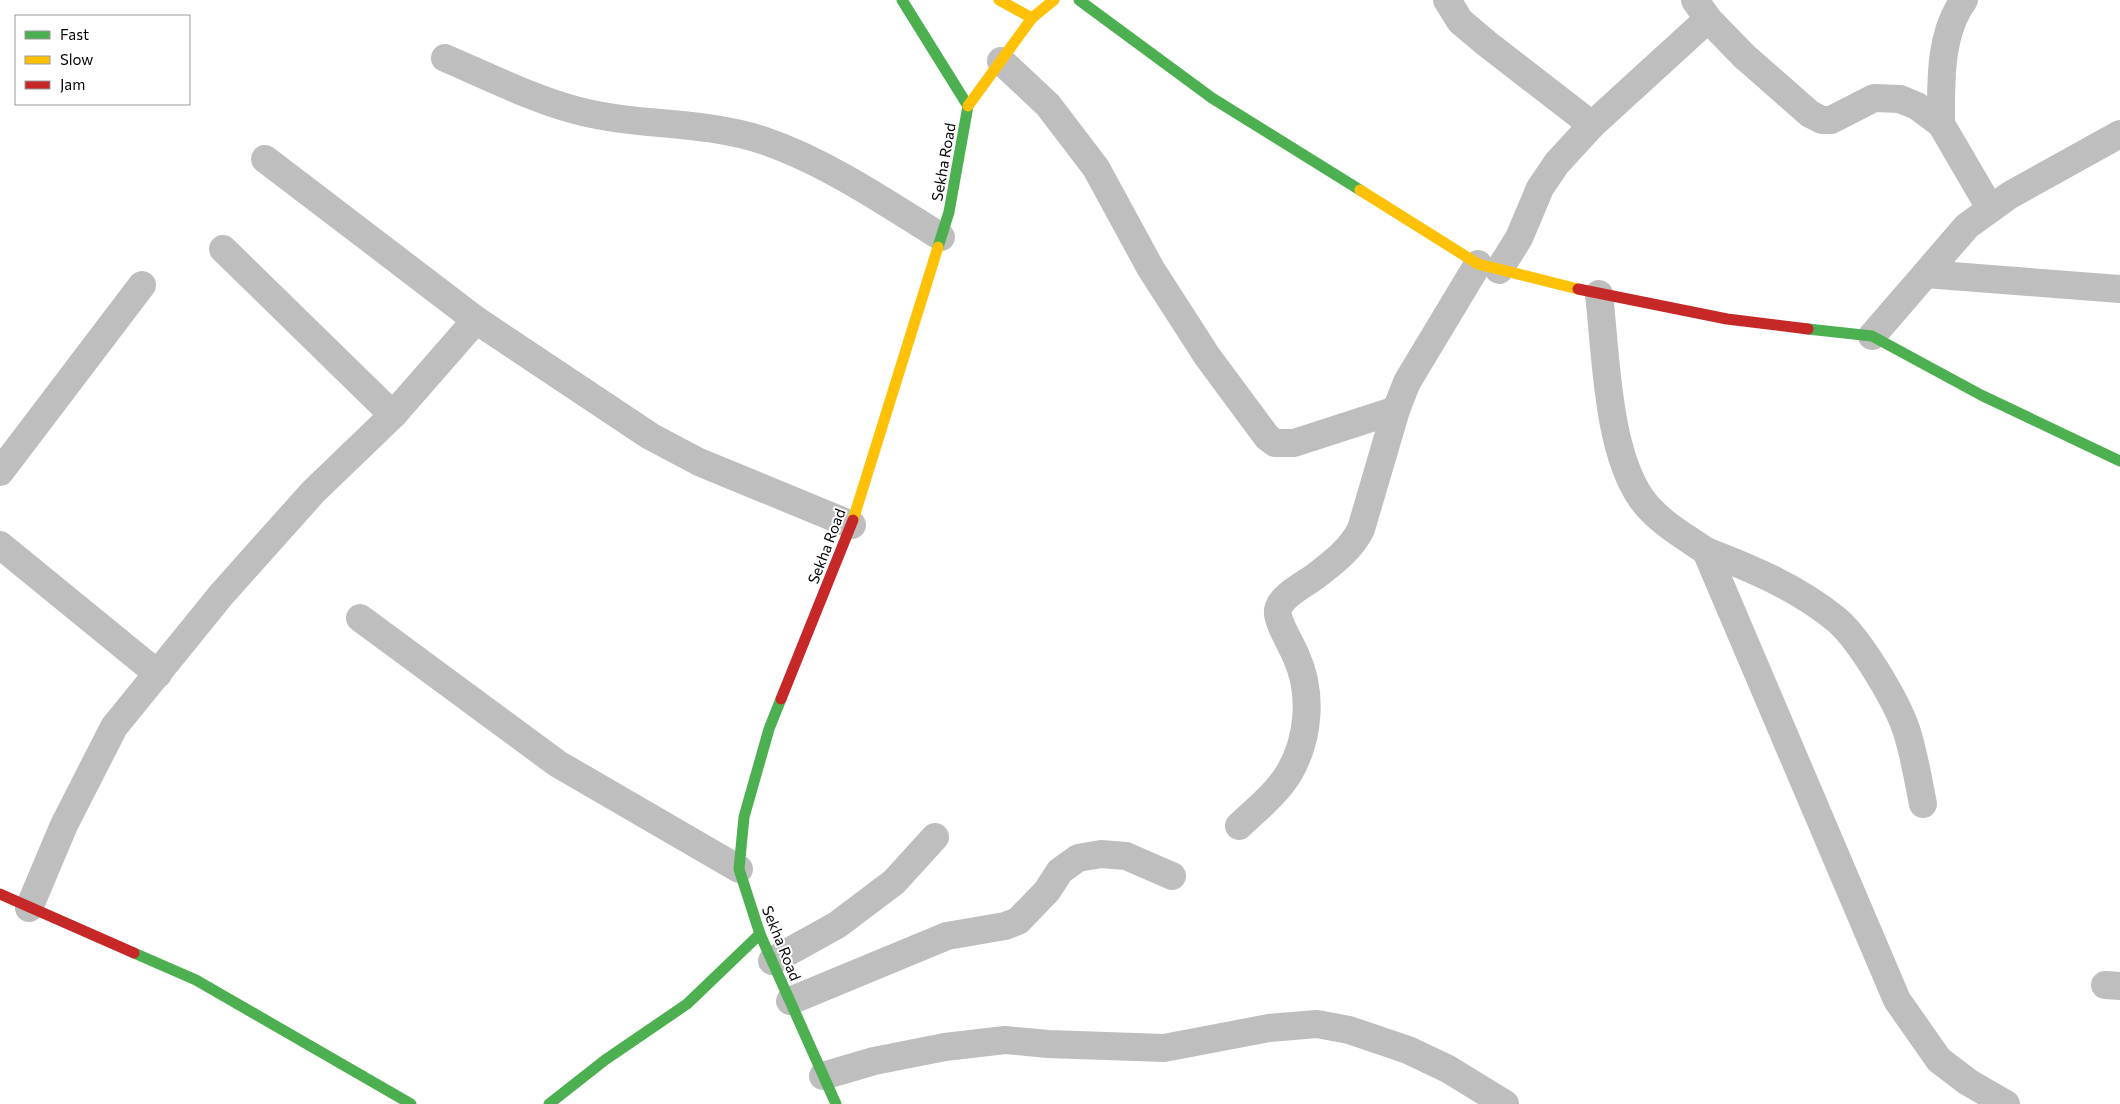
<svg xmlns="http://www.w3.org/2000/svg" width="2120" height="1104" viewBox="0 0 2120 1104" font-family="Commissioner,sans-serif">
	<rect width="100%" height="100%" fill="#fff"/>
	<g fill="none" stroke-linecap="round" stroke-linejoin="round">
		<g stroke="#bebebe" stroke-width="28">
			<polyline points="1447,0 1460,21 1486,43 1592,125"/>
			<polyline points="1695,0 1708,19"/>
			<path d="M445,58C487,76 531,98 575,110C637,127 704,120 765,141C828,163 885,202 941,237"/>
			<polyline points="1001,61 1048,105 1096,168 1151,269 1207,356 1267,437 1275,443 1294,443 1396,410"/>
			<path d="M1941,124C1941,83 1939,34 1964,0"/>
			<polyline points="265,159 476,320 650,436 699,462 852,525"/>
			<polyline points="223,249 393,415"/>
			<polyline points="1499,270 1519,238 1540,188 1557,163 1592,125 1708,19 1744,56 1810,114 1822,120 1831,120 1874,98 1900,99 1917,106 1941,124 1990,208"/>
			<polyline points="1926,274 2120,289"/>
			<path d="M1599,294C1606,355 1607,449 1641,498C1657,521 1684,536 1706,551L1897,1000L1939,1060L1968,1082L2006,1104"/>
			<polyline points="1872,336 1967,226 2010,195 2120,134"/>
			<polyline points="0,472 142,285"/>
			<polyline points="0,545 158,674"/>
			<path d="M1706,551C1753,569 1798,588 1837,620C1860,640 1896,700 1906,729C1914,753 1918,779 1923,804"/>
			<polyline points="360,618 558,764 739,869"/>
			<path d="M1239,826C1256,810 1277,793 1289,773C1309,739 1313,693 1296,656C1292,646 1276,620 1278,610C1281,595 1306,584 1317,575C1334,562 1352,548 1361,529L1396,410L1407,382L1478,264"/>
			<polyline points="29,908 64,825 114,727 221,595 313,492 393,415 476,320"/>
			<polyline points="772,961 837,925 894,882 935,837"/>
			<polyline points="2105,985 2120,986"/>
			<polyline points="790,1001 947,936 1005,926 1018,921 1047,891 1060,871 1078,858 1101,854 1126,856 1172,876"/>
			<polyline points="823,1076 874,1061 945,1047 1005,1040 1048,1044 1164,1048 1269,1028 1317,1024 1349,1030 1408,1050 1448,1069 1505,1104"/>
		</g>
		<g stroke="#4caf50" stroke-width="11">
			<polyline points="902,0 968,106 949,212 938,247"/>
			<polyline points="1079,0 1212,98 1360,190"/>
			<polyline points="1808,329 1872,336 1981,395 2120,461"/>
			<polyline points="781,699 769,729 744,817 739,869 760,934 836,1104"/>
			<polyline points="134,953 196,980 411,1104"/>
			<polyline points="549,1104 605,1060 687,1004 760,934"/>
		</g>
		<g stroke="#ffc107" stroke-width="11">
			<polyline points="999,0 1032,18"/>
			<polyline points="968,106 1032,18 1054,0"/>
			<polyline points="1360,190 1478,264 1578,289"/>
			<polyline points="853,520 938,247"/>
		</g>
		<g stroke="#c62828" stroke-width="11">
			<polyline points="1578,289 1727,319 1808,329"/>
			<polyline points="781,699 853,520"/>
			<polyline points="0,894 134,953"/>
		</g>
	</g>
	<g text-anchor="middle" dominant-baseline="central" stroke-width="4" stroke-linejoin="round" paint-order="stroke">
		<g font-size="15" fill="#000" stroke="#fff">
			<text transform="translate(943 162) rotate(-80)">Sekha Road</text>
			<text transform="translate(826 546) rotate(-69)">Sekha Road</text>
			<text transform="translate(782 943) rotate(68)">Sekha Road</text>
		</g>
	</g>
	<rect x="15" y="15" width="175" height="90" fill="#ffffff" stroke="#999999"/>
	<rect x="25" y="31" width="25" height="8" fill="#4caf50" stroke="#999999"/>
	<text x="60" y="40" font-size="15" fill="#000000">Fast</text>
	<rect x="25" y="56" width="25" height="8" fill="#ffc107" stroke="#999999"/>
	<text x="60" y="65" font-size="15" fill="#000000">Slow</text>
	<rect x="25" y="81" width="25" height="8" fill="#c62828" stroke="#999999"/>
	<text x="60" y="90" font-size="15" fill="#000000">Jam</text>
</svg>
